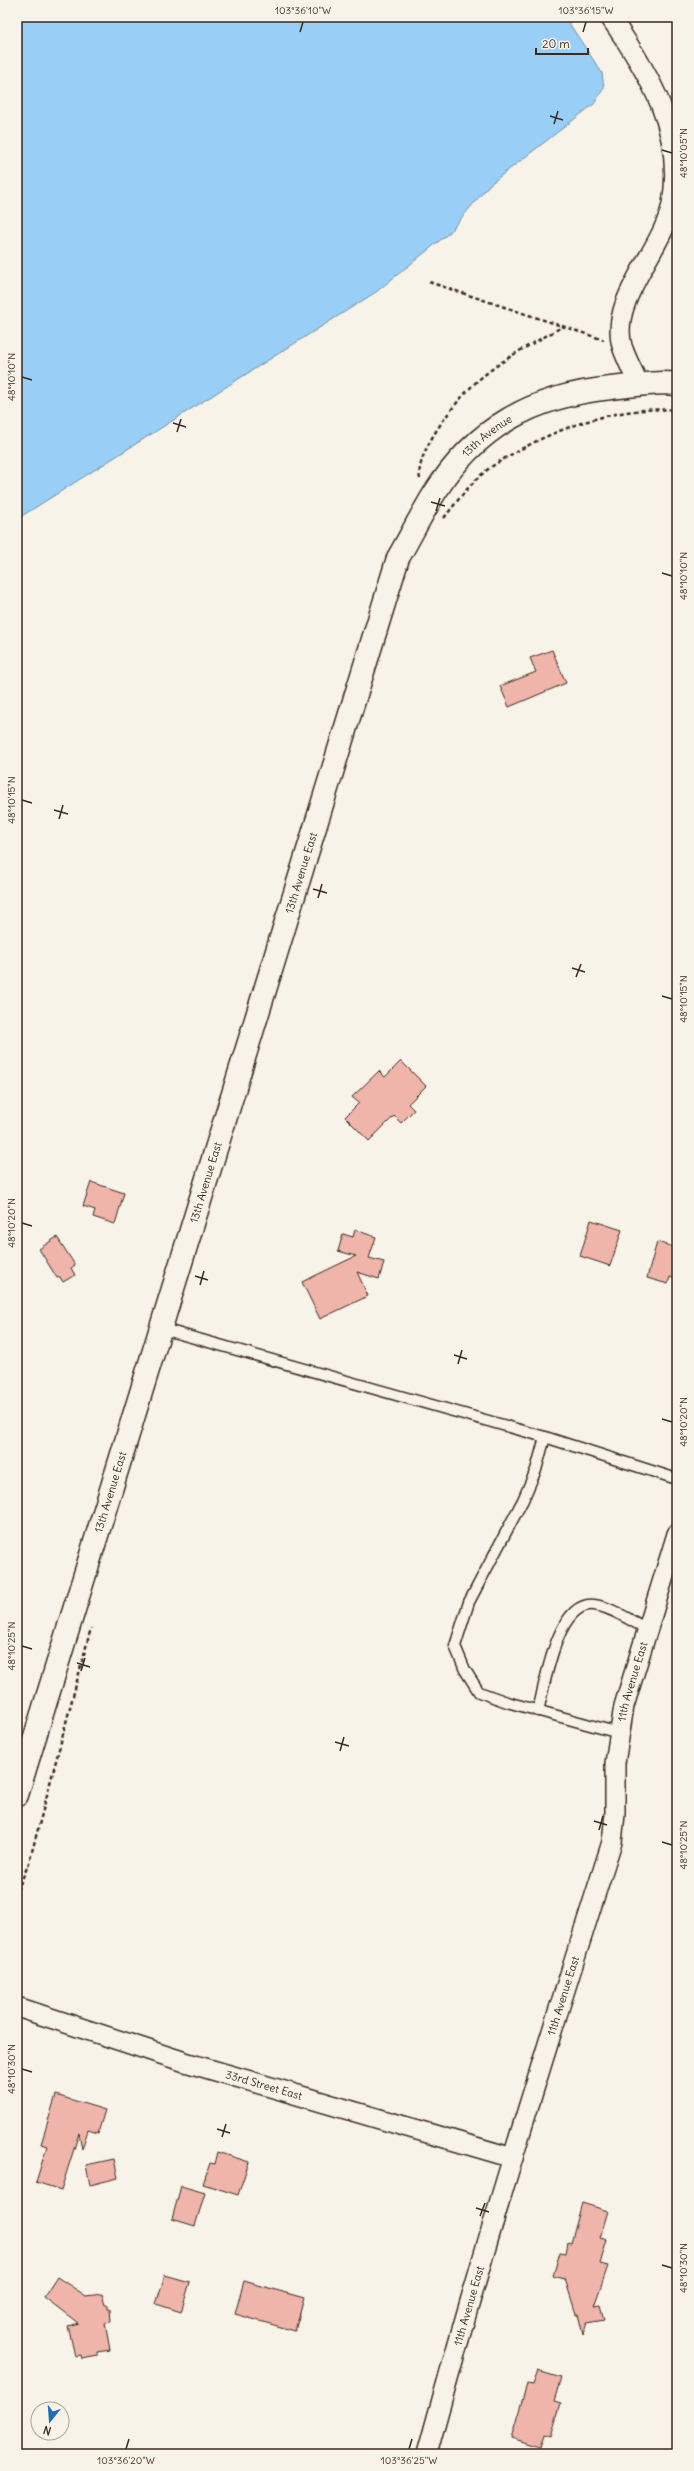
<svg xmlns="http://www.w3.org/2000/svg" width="694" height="2471" viewBox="0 0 694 2471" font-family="Delius,sans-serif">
	<rect width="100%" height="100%" fill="#f7f3e8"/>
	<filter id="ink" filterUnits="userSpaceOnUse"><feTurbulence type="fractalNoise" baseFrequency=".025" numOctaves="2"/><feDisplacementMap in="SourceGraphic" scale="8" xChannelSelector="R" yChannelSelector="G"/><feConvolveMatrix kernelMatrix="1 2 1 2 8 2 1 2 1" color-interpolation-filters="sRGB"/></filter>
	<g filter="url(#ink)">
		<polygon fill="#99cff7" stroke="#738da0" points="17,17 565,17 602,73 604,88 594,104 489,185 449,233 376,292 17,519"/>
		<g fill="#efb5ab" stroke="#3b2a1e">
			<polygon points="552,650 566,683 509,707 500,686 536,672 530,658"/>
			<polygon points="401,1061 426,1086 408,1104 414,1110 401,1123 394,1116 369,1141 345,1117 359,1103 352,1097 379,1071 385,1077"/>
			<polygon points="91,1182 124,1193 115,1224 93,1217 95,1210 83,1206"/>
			<polygon points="591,1220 622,1230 610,1266 580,1256"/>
			<polygon points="355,1230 376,1237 369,1258 384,1262 379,1279 357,1272 368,1296 320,1319 302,1282 356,1256 338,1251 343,1234 353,1237"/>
			<polygon points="57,1237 75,1265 71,1268 75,1275 63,1282 60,1277 57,1278 39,1249"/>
			<polygon points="657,1242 677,1248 677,1279 670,1277 668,1284 647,1278"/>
			<polygon points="56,2095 105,2110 98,2133 88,2130 82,2149 79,2133 61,2190 36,2182 47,2146 41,2144"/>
			<polygon points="218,2152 249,2162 238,2195 203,2184 210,2163 215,2164"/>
			<polygon points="114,2159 118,2178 90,2185 86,2165"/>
			<polygon points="181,2186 205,2193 195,2226 172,2219"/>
			<polygon points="582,2203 608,2211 600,2238 607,2240 600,2264 608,2266 594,2306 600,2305 604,2320 587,2323 583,2335 578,2314 576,2314 565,2279 553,2276 560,2252 566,2253 568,2242 571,2243"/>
			<polygon points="165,2275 190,2282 181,2312 156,2304"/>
			<polygon points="57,2277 86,2296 102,2294 105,2305 108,2305 108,2309 110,2309 111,2322 105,2323 110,2350 98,2352 98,2356 82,2359 81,2355 75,2356 68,2326 78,2323 44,2297"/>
			<polygon points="244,2281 304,2298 295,2331 235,2314"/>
			<polygon points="538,2371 561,2378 554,2401 561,2403 551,2436 545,2434 541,2447 511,2438 527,2384 533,2385"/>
		</g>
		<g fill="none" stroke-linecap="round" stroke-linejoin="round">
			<g stroke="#3b2a1e" stroke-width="13">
				<g id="service">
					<polyline points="159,1328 545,1437 677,1479"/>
					<polyline points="545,1437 536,1470 523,1500 469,1602 455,1646 465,1670 479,1692 507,1702 619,1733"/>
					<path d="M538,1711C545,1684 557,1601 594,1605C612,1607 632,1622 648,1629"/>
				</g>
			</g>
			<g stroke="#3b2a1e" stroke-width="22">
				<g id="minor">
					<path d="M610,17C649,73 685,132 672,204C663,250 609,299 622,346C626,359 634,373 639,385"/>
					<path id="s1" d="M17,2007L185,2062L513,2158"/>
					<path id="s2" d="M427,2454C483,2248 547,2045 612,1842L615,1814V1763L624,1706L677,1534"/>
				</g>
			</g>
			<g stroke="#3b2a1e" stroke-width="25">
				<g id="secondary">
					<path id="s3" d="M17,1795L398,558C410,537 421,515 434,494C476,427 533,396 611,388C633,386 655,381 677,384"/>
				</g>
			</g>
			<g stroke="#3b2a1e" stroke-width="2.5" stroke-dasharray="4 3" stroke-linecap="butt">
				<polyline points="429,282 604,340"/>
				<path d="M420,479C414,451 461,394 482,377C506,357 535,342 562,327"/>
				<path d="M444,518C459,499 473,479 494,465C547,431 614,405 677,410"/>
				<polyline points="17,1891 29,1863 91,1628"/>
			</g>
			<use href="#service" stroke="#f7f3e8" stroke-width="10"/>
			<use href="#minor" stroke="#f7f3e8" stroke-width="19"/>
			<use href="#secondary" stroke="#f7f3e8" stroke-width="22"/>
		</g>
	</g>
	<path fill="none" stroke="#3b2a1e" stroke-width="1.5" d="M300,32L303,22M583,32L586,22M550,116L563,120M554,124L558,111M662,150L672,153M22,377L32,380M173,423L186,427M177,432L181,419M431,502L445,506M436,511L440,498M662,573L672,576M22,800L32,803M54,810L68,814M59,819L63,805M313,889L327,893M318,898L322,884M572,968L585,972M576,977L581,964M662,996L672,999M22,1223L32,1226M195,1276L208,1280M200,1285L204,1271M454,1355L467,1359M458,1364L462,1350M662,1419L672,1422M22,1646L32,1649M77,1663L90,1667M81,1671L85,1658M335,1742L349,1746M340,1751L344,1737M594,1821L607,1825M599,1830L603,1816M662,1842L672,1845M22,2069L32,2072M217,2129L230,2133M222,2137L226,2124M476,2208L489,2212M480,2216L485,2203M662,2265L672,2268M126,2449L129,2439M409,2449L412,2439"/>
	<g text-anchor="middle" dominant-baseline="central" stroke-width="3" stroke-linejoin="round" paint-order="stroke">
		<g font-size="11" fill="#3b2a1e" stroke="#f7f3e8">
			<text stroke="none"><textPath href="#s3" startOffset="1447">13th Avenue</textPath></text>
			<text stroke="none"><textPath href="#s3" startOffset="965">13th Avenue East</textPath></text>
			<text stroke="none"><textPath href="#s3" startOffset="641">13th Avenue East</textPath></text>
			<text stroke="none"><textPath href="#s3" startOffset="317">13th Avenue East</textPath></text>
			<text stroke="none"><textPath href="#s2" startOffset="802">11th Avenue East</textPath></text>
			<text stroke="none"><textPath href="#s2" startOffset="478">11th Avenue East</textPath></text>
			<text stroke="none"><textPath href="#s1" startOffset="259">33rd Street East</textPath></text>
			<text stroke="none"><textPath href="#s2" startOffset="154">11th Avenue East</textPath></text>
		</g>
	</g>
	<rect width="694" height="2471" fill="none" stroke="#f7f3e8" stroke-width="44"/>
	<g transform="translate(50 2421) rotate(197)"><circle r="19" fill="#f7f3e8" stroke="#aca397"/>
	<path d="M0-3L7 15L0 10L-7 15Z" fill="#1f6fb2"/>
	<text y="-6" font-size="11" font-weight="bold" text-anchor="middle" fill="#3b2a1e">N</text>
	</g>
	<path d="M536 48v6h52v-6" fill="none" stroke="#3b2a1e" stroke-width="2"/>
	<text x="542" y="48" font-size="12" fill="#3b2a1e" stroke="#f7f3e8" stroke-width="3" paint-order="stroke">20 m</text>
	<rect x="22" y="22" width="650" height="2427" fill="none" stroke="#3b2a1e" stroke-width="1.5"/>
	<g font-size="10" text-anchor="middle" fill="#3b2a1e">
		<text x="303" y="14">103°36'10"W</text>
		<text x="586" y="14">103°36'15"W</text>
		<text transform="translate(683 153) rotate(-90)" y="4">48°10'05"N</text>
		<text transform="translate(11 377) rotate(-90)" y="4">48°10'10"N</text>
		<text transform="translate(683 576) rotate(-90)" y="4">48°10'10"N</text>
		<text transform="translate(11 800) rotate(-90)" y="4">48°10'15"N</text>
		<text transform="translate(683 999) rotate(-90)" y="4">48°10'15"N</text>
		<text transform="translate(11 1223) rotate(-90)" y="4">48°10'20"N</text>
		<text transform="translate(683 1422) rotate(-90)" y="4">48°10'20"N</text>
		<text transform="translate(11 1646) rotate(-90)" y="4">48°10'25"N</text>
		<text transform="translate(683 1845) rotate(-90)" y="4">48°10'25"N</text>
		<text transform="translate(11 2069) rotate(-90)" y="4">48°10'30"N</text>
		<text transform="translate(683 2268) rotate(-90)" y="4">48°10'30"N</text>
		<text x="126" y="2464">103°36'20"W</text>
		<text x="409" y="2464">103°36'25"W</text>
	</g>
</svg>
